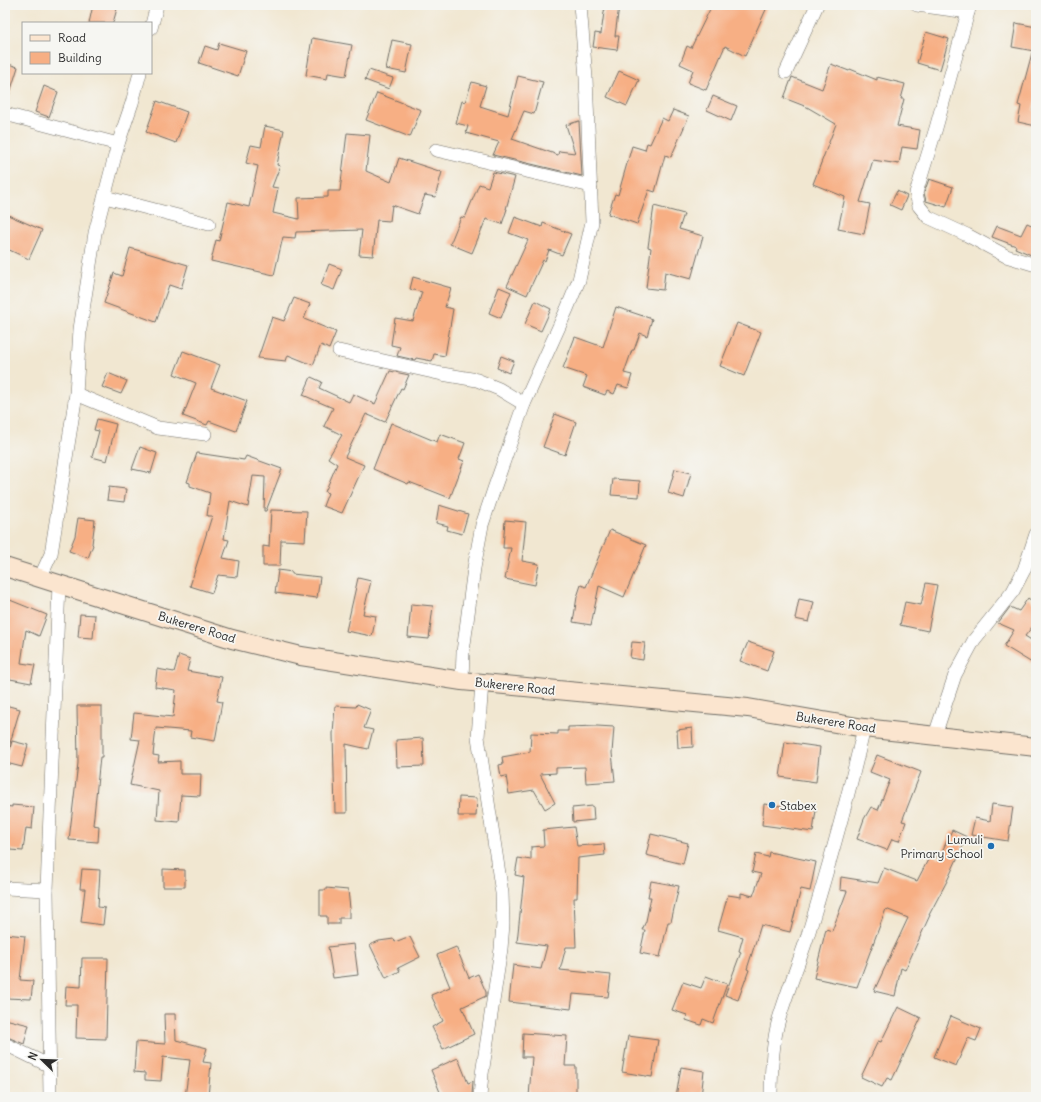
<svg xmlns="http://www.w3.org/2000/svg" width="1041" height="1102" viewBox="0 0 1041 1102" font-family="Delius,sans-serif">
	<rect width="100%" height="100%" fill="#f6f6f2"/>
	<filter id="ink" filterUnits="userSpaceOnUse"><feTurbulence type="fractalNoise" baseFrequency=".025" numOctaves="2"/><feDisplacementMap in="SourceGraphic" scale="8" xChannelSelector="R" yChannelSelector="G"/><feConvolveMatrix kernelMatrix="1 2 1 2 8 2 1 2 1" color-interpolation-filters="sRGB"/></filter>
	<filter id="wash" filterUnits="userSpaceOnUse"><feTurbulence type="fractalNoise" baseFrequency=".012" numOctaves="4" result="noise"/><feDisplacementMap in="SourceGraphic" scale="16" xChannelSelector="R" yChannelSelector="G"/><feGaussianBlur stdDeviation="0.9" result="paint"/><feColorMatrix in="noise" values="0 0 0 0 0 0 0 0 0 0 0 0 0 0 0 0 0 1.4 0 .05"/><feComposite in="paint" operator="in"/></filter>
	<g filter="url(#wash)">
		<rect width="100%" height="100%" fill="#f1e7d1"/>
		<g id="blocks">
			<g fill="#f7af84">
				<polygon points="93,5 118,5 113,23 89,23"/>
				<polygon points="605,5 619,6 615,36 619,36 617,50 593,47 595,33 601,34"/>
				<polygon points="712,5 768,5 745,56 725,46 706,90 688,83 693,70 680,64 687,46 691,48"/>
				<polygon points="1016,23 1036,27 1034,51 1012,47"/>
				<polygon points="926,32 949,39 940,70 917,63"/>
				<polygon points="312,38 352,45 346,76 328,73 327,79 306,75"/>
				<polygon points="392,40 412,44 406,73 386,69"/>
				<polygon points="219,43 246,51 238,76 199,63 205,46 217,50"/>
				<polygon points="1032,53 1036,53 1036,97 1033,110 1036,111 1036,126 1018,122 1021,106 1018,105"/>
				<polygon points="5,63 18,67 8,99 5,99"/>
				<polygon points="831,64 849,71 850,69 877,80 877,77 905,84 901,99 904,99 897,126 920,130 917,149 902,147 899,164 873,160 860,202 870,204 864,234 838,229 845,197 813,184 836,124 807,107 784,98 792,77 822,89"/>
				<polygon points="369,70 393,78 389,89 365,80"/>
				<polygon points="619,71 639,80 627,106 607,97"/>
				<polygon points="518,76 543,82 534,114 524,111 512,139 558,155 559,151 575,153 566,125 579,121 582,176 493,155 499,142 466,133 468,126 456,123 462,101 465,102 472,82 486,86 480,106 508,115"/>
				<polygon points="44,86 58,92 49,117 35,112"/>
				<polygon points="377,93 421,110 410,137 366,120"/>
				<polygon points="713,96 737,106 731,121 707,110"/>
				<polygon points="157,101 187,112 176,143 146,132"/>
				<polygon points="673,110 689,116 671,157 665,155 655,192 649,190 637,224 608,214 615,194 618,195 632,146 645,150 647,143 650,144 662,118 668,121"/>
				<polygon points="265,126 284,130 277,165 280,166 272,187 278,188 273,213 299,219 298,198 328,197 328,191 340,191 347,133 370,135 366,171 391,182 399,158 442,172 435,197 425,195 418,214 392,205 390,221 377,220 373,256 359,255 362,230 296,232 295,238 283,237 274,275 211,261 216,240 219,241 228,202 249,207 258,166 246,163 251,145 261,147"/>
				<polygon points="493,172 515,177 506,209 507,209 502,224 486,219 472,253 450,244 461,217 465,218 479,184 488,187"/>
				<polygon points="929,179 953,187 946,207 926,201 924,193"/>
				<polygon points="897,191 907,196 901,210 890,205"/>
				<polygon points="654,206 684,214 679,229 703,236 691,279 665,272 663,290 646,288 651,248 648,247"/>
				<polygon points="8,215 42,230 29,259 5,248 5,222"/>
				<polygon points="515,217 542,227 543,223 571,234 562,255 549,250 545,261 543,260 527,295 507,286 528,240 509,233"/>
				<polygon points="1027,223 1036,227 1036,257 1015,248 1016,246 992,237 997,226 1021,235"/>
				<polygon points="130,248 188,265 181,289 169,285 156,322 104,303 114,273 122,276"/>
				<polygon points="329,264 342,269 334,290 321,285"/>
				<polygon points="413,277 451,288 445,307 453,309 445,356 434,354 432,361 416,358 415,360 397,356 400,347 391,345 395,318 413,321 422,292 410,289"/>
				<polygon points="499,287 511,292 501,318 489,313"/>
				<polygon points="294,298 310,304 304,319 336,332 329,349 321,345 313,365 288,355 286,361 258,358 272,317 284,321"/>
				<polygon points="535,301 551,309 541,331 525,324"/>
				<polygon points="616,307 652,319 647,336 640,333 634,350 632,350 624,373 632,375 628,388 618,385 614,394 607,391 605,395 583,387 587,376 563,368 575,337 603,347"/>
				<polygon points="737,323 761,332 744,376 720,366"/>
				<polygon points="183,351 220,365 211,388 247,401 236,431 209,421 207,425 183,416 196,383 174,374"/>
				<polygon points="501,356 514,361 509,373 497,368"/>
				<polygon points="390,371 409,375 403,389 401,388 385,422 366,414 345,457 364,465 342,513 323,506 328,493 325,492 337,464 328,458 342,435 324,426 333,408 303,395 311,377 322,382 319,388 349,402 353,394 375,404"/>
				<polygon points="108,373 127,381 121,394 102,387"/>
				<polygon points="555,414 576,422 565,455 543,447"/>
				<polygon points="97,419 116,424 107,461 92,457 99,431 94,430"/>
				<polygon points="391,423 437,442 440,434 465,443 459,459 464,461 450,498 409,482 408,484 373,469"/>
				<polygon points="140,447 157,453 151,473 132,469"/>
				<polygon points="197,453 244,460 246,456 282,469 266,511 264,511 265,477 253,476 248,507 230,501 224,539 229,540 223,558 239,561 237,577 218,575 212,593 190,586 212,516 207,516 210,493 190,486 190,483 187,482"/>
				<polygon points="675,469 691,473 684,498 668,493"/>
				<polygon points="613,479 640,481 639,497 611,495"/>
				<polygon points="109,487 126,489 124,502 107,500"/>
				<polygon points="439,505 468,514 462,534 447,530 448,526 436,523"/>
				<polygon points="271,510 307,511 305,541 281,540 280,566 263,566 263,546 269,547"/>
				<polygon points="78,518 95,520 92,544 93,545 88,558 69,551 75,536"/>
				<polygon points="505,520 526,522 522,561 539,564 535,585 505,579 511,548 503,548"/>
				<polygon points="610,530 646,545 624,597 599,586 591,625 573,622 577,597 581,585 586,587"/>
				<polygon points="278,570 292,572 292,574 320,577 317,598 275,593"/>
				<polygon points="358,578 371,581 363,614 376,616 372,636 346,631"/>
				<polygon points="926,583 937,585 928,631 900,625 905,602 921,605"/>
				<polygon points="5,598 47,615 39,636 26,630 21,663 35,665 31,683 5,678"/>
				<polygon points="1028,598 1036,604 1036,622 1025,636 1036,643 1036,657 1032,663 1004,646 1014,630 998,623 1010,607 1019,611"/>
				<polygon points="799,599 814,602 809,622 795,619"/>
				<polygon points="411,604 433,606 429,639 408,637"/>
				<polygon points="80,614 95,615 93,638 78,637"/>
				<polygon points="632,642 645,643 643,660 630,658"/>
				<polygon points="748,642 774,651 767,671 740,661"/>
				<polygon points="179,655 190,659 187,671 222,677 217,701 222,702 215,741 190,737 191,731 156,728 153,755 159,756 158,762 180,761 180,774 201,774 200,796 181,795 179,822 157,820 159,791 130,785 140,740 131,739 134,713 173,717 176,690 155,687 157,669 174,672"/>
				<polygon points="357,704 371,710 364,728 373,730 368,749 346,744 347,813 335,813 333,734 335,706 356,707"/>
				<polygon points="5,705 20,709 8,750 5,750"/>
				<polygon points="77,706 102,706 102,757 100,757 93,825 99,826 98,842 69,840 78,763"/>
				<polygon points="597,726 614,727 612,753 615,781 586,783 585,767 556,768 556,773 540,774 555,803 545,809 534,790 509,794 506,776 501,777 499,765 503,764 502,757 530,752 531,733 558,734 558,731 568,731 568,727"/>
				<polygon points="692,728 693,747 678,748 677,730"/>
				<polygon points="423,738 424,766 397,767 396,740"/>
				<polygon points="12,741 28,745 22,767 6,763"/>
				<polygon points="785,742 820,747 816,782 780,777"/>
				<polygon points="877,755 921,772 902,821 906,822 899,841 892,839 887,850 857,839 864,819 871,807 878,810 890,780 870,772"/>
				<polygon points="459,797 477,798 476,816 458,816"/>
				<polygon points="764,804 816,810 813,832 762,825"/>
				<polygon points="992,804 1013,807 1008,841 971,835 975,818 990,821"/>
				<polygon points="12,805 34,807 32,829 26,828 23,851 10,850 10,847 5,846 5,806 12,807"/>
				<polygon points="593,806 594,820 573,822 572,808"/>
				<polygon points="574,827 577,846 604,844 605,855 578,858 577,898 574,898 576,947 566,947 560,970 611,975 608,997 573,994 571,1009 509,1002 513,965 541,969 547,946 517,942 524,877 515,875 518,858 531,860 531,847 544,846 543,830"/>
				<polygon points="952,830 967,837 947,881 929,915 930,915 905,970 901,968 895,996 874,991 908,918 886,909 857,987 814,978 826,929 832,931 847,891 840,890 841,877 878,883 884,868 917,881 931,854 939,858"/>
				<polygon points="651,834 688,843 683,864 646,855"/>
				<polygon points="769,852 816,862 810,891 801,889 790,932 761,925 747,969 749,970 738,1000 725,995 741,952 739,951 743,937 718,930 728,895 741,897 741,893 753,896 761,874 752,872 756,854 768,857"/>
				<polygon points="82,869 100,870 98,907 105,908 103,925 81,922 85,889 80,889"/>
				<polygon points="163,869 185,870 185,887 163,887"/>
				<polygon points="651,881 679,886 671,922 668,922 660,957 640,953 645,930 642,930 646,921 651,897 648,897"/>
				<polygon points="326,888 348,890 350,909 349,909 349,918 339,918 339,924 327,924 327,916 320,916 320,890 326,890"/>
				<polygon points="5,934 25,936 20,980 33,981 31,999 5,998"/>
				<polygon points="410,937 420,957 398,968 400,971 386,978 370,945 379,941 394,939 395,942 405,938"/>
				<polygon points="354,944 358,975 333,978 328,947"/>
				<polygon points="456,947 469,978 478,974 486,992 486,996 462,1007 474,1034 443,1049 432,1027 443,1021 431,995 450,987 437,955"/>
				<polygon points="82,958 108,958 106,1039 76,1038 77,1005 65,1005 66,986 81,987"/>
				<polygon points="706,976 727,984 713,1023 703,1019 701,1025 686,1020 687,1015 672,1010 683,982 701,988"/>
				<polygon points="898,1007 921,1018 892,1080 887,1078 882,1087 861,1077 878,1041 881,1042"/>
				<polygon points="164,1014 175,1014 176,1040 207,1048 203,1062 211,1063 208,1097 185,1097 190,1060 163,1057 161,1081 145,1080 145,1073 134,1072 136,1042 165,1044"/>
				<polygon points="951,1016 981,1029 976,1041 968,1038 956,1066 934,1057"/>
				<polygon points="5,1019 29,1025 24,1044 5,1036"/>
				<polygon points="523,1033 567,1036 565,1066 576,1066 576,1097 529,1097 532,1057 522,1057"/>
				<polygon points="628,1036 658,1040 652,1077 622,1072"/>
				<polygon points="458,1058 468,1083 473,1081 472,1095 469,1097 442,1097 431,1070"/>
				<polygon points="681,1067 704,1071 701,1097 676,1097"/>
			</g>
		</g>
	</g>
	<g filter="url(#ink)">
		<use href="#blocks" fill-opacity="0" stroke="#706d65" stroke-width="1"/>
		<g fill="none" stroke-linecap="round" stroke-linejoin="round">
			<g stroke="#706d65" stroke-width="14">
				<g id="street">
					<polyline points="917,5 968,12"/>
					<polyline points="970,5 936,128 916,193 919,206 928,217 967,235 1006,256 1036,265"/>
					<polyline points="151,28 157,5"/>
					<polyline points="786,72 817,5"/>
					<polyline points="5,114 118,144"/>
					<polyline points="436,150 591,186"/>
					<polyline points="105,197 209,224"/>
					<polyline points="339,351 442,374 477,380 499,389 524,404"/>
					<polyline points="76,394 158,428 205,434"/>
					<polyline points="40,578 51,554 76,394 80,329 95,233 118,144 132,103 140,73"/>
					<polyline points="462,681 463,652 474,568 482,525 494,489 524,404 567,309 579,280 592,222 586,78 580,5"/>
					<polyline points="935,735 955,675 974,640 1013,591 1024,570 1036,534"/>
					<polyline points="5,888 47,890"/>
					<polyline points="5,1044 50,1066"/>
					<polyline points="50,1097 47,890 59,584"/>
					<polyline points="480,1097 482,1074 501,949 503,924 502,893 478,737 482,683"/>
					<path d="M771,1097C771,1071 772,1044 779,1019C787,992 798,965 807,938C828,869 848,799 864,728"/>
				</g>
			</g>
			<g stroke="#706d65" stroke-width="20">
				<polyline id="secondary" points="5,567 232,639 301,656 462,681 748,708 864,728 1036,747"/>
			</g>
			<use href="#street" stroke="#fff" stroke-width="13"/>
			<use href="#secondary" stroke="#fbe5cf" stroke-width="18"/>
		</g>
	</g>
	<g fill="#1f6fb2" stroke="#f6f6f2" stroke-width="1.5">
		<circle cx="772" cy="805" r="4"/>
		<circle cx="991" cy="846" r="4"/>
	</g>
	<g text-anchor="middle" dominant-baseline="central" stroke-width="3.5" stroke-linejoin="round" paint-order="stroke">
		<g font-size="12" fill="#2b2b2b" stroke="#f6f6f2">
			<text transform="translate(197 627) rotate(17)">Bukerere Road</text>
			<text transform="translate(515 686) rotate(6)">Bukerere Road</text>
			<text transform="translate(836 722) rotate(9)">Bukerere Road</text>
		</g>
		<g font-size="12" fill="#2b2b2b" stroke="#f6f6f2" text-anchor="start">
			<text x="780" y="805">Stabex</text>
			<text x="983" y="839" text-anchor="end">Lumuli<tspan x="983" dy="14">Primary School</tspan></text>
		</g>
	</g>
	<rect width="1041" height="1102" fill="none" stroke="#f6f6f2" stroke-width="20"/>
	<rect x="22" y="22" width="130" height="52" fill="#f6f6f2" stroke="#a5a5a2"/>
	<rect x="30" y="35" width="20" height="6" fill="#fbe5cf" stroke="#a5a5a2"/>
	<text x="58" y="42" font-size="12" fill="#2b2b2b">Road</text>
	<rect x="30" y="52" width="20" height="12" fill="#f7af84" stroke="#a5a5a2"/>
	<text x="58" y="62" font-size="12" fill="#2b2b2b">Building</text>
	<g transform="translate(42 1060) rotate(293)" stroke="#f6f6f2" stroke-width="3" paint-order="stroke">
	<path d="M0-3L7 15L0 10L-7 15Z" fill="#2b2b2b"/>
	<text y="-6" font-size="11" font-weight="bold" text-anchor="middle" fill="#2b2b2b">N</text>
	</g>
</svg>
